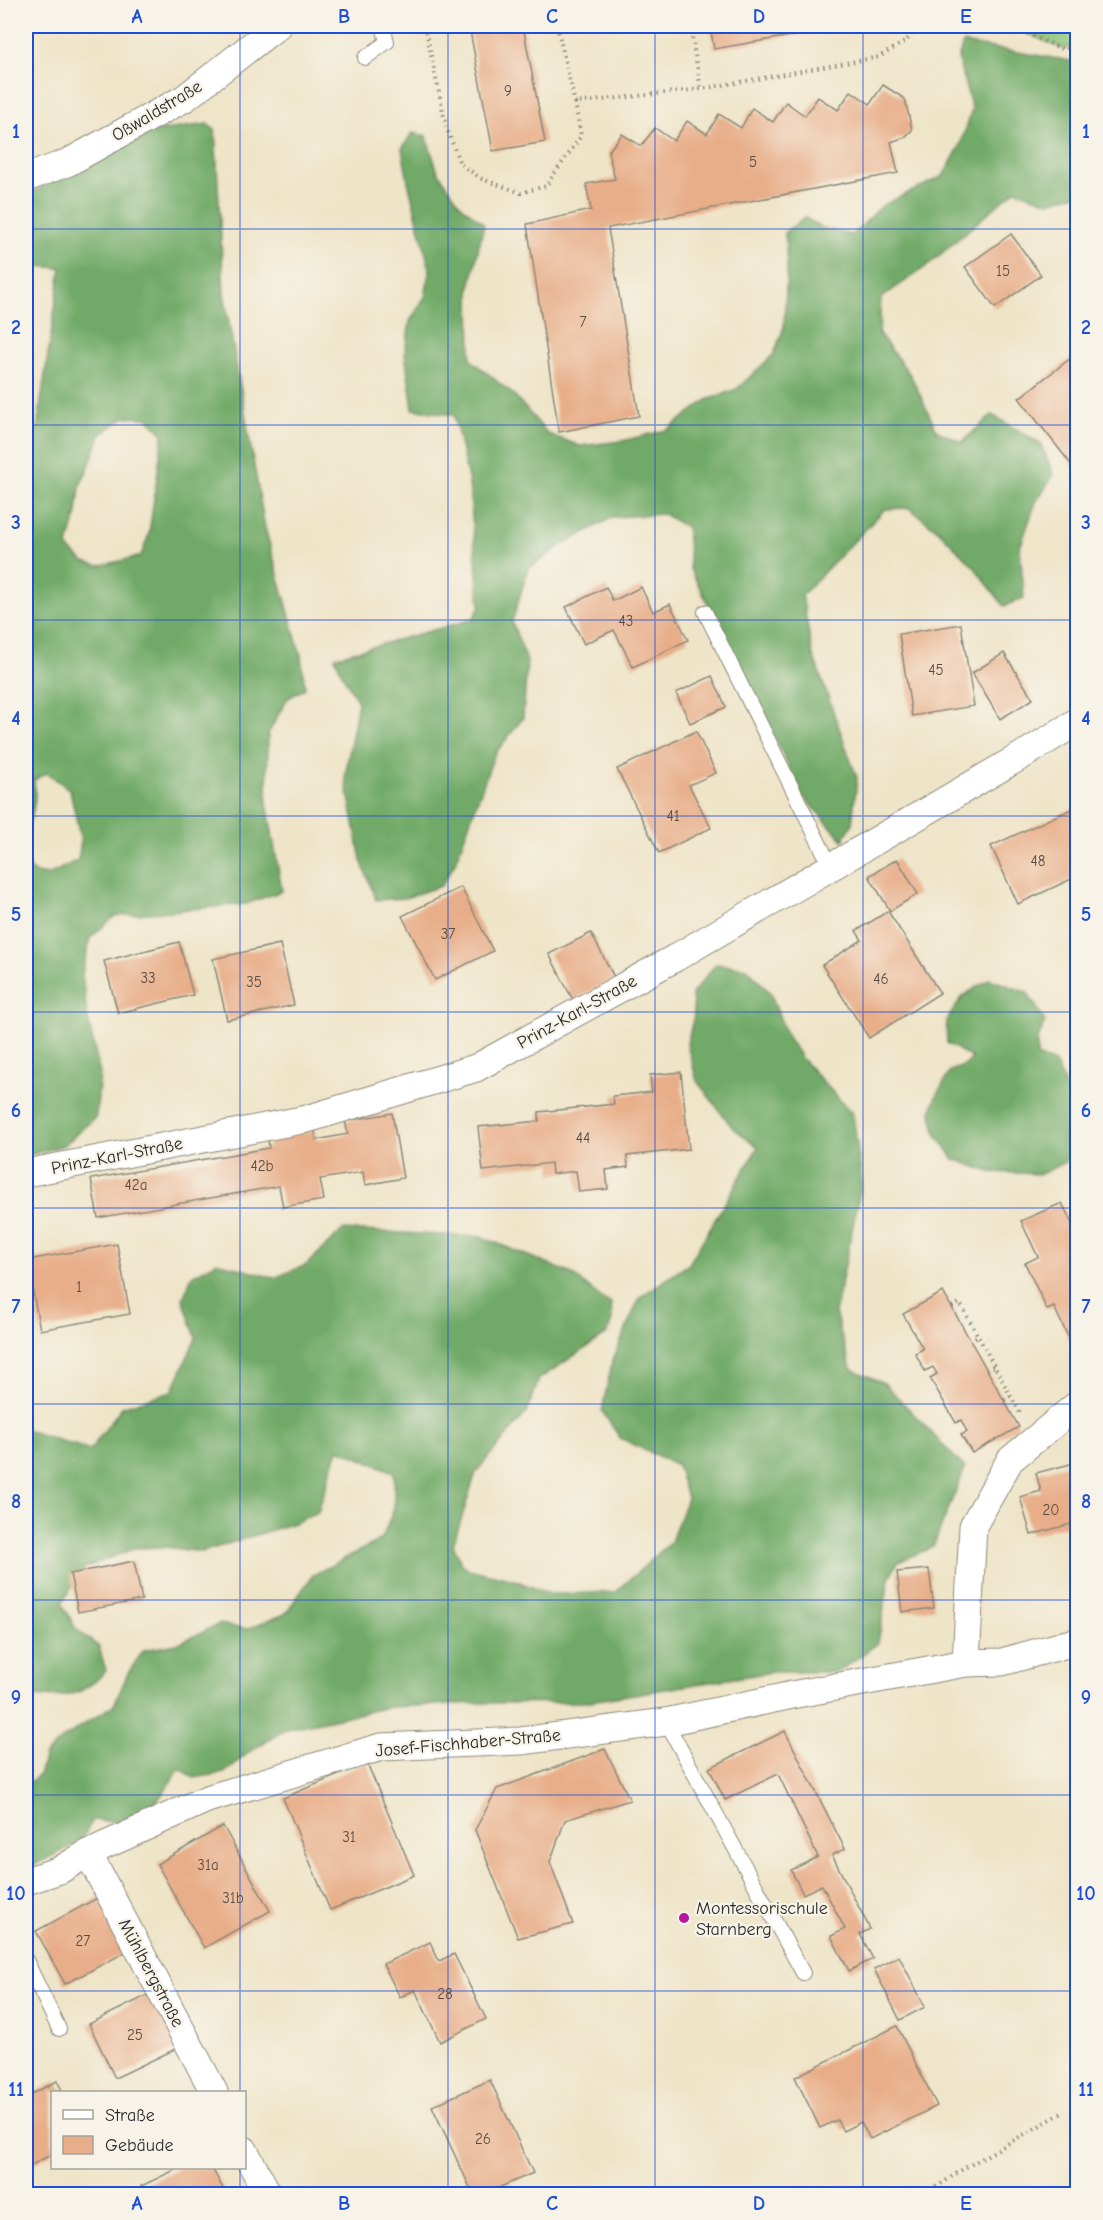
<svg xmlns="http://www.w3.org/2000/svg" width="1103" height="2220" viewBox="0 0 1103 2220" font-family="'Comic Neue',sans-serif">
	<rect width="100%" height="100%" fill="#f7f3e8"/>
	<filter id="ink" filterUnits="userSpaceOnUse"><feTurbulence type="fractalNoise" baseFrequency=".0167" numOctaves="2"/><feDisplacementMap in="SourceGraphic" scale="12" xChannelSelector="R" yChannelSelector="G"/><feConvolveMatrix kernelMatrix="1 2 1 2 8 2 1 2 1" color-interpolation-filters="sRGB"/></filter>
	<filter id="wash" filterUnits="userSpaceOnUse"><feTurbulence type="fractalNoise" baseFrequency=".008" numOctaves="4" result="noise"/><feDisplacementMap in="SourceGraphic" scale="24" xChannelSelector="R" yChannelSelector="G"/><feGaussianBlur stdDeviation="1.35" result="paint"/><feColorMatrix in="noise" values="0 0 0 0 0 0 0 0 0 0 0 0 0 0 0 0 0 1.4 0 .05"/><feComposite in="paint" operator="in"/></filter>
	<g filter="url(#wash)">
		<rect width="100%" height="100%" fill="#eee4c7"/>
		<polygon fill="#8cc477" stroke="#5c7851" stroke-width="1.5" points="1011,26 1077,26 1077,46 1062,49"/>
		<g fill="#71aa68" stroke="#4e6a4a" stroke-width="1.5" fill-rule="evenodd">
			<polygon points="963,43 1077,62 1077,194 1049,202 1015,190 927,266 881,298 879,334 911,376 937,431 962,442 992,415 1040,443 1054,475 1036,502 1020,547 1024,598 1004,606 975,568 939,531 909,508 885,509 802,595 812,652 857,778 852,824 843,840 802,795 744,672 690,569 687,528 664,514 613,517 564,544 528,569 512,622 527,661 523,718 494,755 455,863 441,886 405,898 376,900 361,860 345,776 358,702 342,674 335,657 473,619 480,606 469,483 454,415 413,409 405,353 410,321 425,297 430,270 408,181 402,149 412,133 426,136 438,172 460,204 484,224 470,287 471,360 514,395 548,434 580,446 622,441 667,430 707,400 737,389 774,354 784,327 787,268 785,232 805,218 823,228 852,235 883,205 943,176 960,146 972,109 958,59"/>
			<path d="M207,124L215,130L224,294L265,528L301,656L305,688L287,699L268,734L267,803L282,891L246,904L115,916L90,938L82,974L87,1015L100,1074L96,1117L64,1145L26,1156V1078L28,1076L26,1070V1008L30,998L26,973V863L34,873L48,875L78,860L81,841L70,790L47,773L34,780C37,802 33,812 26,832V501L61,268L26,265V195L151,132ZM125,417L147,418L163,434L149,534L141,556L99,566L84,562L67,547L77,513L80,486L91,461L100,435Z"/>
			<path d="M716,964L747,968L771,994L785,1032L801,1058L853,1114L862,1182L835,1313L851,1369L884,1383L965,1468L933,1547L898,1562L889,1578L878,1643L838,1672H773L584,1702L478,1703L389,1707L287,1729L253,1749L224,1773L194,1778L180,1768L158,1800L123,1823L93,1820L80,1842L26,1869V1785L39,1775L45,1755L65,1737L114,1705L128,1673L144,1650L177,1644L219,1624L247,1629L285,1614L313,1575L382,1539L394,1508V1472L338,1449L318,1512L294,1523L202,1552L166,1547L135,1548L84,1568L62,1603L76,1629L99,1647L106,1671C78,1700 64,1697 26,1696V1430L90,1450L122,1407L172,1391L196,1338L183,1299L192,1276L217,1262L274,1278L306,1265L343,1230L482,1237L572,1274L604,1300L611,1303L612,1320L607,1334L539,1379L527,1412L476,1472L453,1545L461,1563L469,1569L514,1580L550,1594L616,1592L671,1542L687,1498L677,1465L620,1438L602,1411L612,1362L640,1297L689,1264L758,1147L732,1127L697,1081L687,1044L694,1016L692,994Z"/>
			<polygon points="989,979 1027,992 1045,1021 1037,1042 1037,1056 1055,1063 1063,1080 1068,1094 1077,1096 1077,1139 1065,1162 1041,1174 990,1172 954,1159 935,1132 931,1112 935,1099 950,1071 966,1065 972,1058 947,1043 946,1021 963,996"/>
		</g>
		<g id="blocks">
			<g fill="#e8ae89">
				<polygon points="469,26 523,26 545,142 493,151"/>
				<polygon points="710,26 844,26 844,27 714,49"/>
				<polygon points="883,85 905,99 912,130 905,137 891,142 898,173 608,228 639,416 559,432 527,224 591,210 586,184 615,179 608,152 622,134 641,146 655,128 674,141 687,121 707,134 719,114 741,128 752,108 773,122 786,102 805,116 818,97 838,110 851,91 870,104"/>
				<polygon points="1011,234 1041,275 995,308 965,267"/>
				<polygon points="1071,358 1078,367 1078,473 1019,398"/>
				<polygon points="606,587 613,601 641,587 653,612 670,604 688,640 633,667 614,630 584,644 566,607"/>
				<polygon points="961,624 974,706 912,716 899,634"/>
				<polygon points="1004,653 1033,699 1000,719 972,673"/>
				<polygon points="712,676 726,707 690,723 676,693"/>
				<polygon points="696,731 716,773 689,785 711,828 659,853 617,769"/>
				<polygon points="1078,806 1078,876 1018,904 991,846"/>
				<polygon points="897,859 918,894 890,911 869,876"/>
				<polygon points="461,887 493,951 435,980 402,916"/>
				<polygon points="888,911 940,993 869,1038 822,965 862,940 856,931"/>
				<polygon points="591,933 615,979 573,1000 549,954"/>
				<polygon points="179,942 193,995 118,1013 104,961"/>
				<polygon points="280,944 294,1005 227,1020 213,959"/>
				<polygon points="681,1072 689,1149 627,1156 628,1167 606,1170 608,1189 579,1192 576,1171 552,1174 551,1163 483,1171 478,1127 539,1121 539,1112 614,1104 613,1096 652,1092 650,1075"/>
				<polygon points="392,1113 403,1178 365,1185 363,1172 320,1179 324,1200 283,1207 279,1186 98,1218 91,1179 269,1148 268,1139 315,1131 316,1140 348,1134 345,1121"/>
				<polygon points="1062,1203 1078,1236 1078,1358 1054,1307 1047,1310 1025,1263 1038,1257 1021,1221"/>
				<polygon points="117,1244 130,1314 40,1330 27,1260"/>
				<polygon points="943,1292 1019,1427 972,1453 961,1435 967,1432 961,1420 956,1423 930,1378 937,1374 933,1367 925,1371 915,1353 923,1349 903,1314"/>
				<polygon points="1078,1462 1078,1522 1031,1535 1020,1497 1041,1491 1036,1473"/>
				<polygon points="134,1561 142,1600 78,1612 70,1574"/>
				<polygon points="929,1569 934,1608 902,1612 897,1572"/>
				<polygon points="785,1731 845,1849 832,1855 870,1929 860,1934 873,1959 849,1971 831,1936 845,1929 822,1885 803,1894 791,1870 818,1857 778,1774 725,1800 709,1768"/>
				<polygon points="605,1749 630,1800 565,1820 550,1862 573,1924 518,1938 475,1830 497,1789"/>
				<polygon points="367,1763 414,1875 330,1910 283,1798"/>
				<polygon points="223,1826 270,1911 204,1948 157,1864"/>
				<polygon points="101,1896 130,1950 65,1984 36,1931"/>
				<polygon points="430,1942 439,1961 454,1954 486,2019 440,2042 415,1990 400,1997 383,1964"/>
				<polygon points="899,1956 925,2007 900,2020 874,1969"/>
				<polygon points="154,1992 180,2047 115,2078 89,2024"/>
				<polygon points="897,2026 937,2106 870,2139 861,2122 843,2131 837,2120 820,2128 795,2077"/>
				<polygon points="490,2080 533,2173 484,2194 473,2194 432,2106"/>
				<polygon points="57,2081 63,2092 52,2092 52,2154 28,2167 26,2161 26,2097"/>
				<polygon points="179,2168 212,2168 226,2194 145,2194 141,2186"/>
			</g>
		</g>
	</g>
	<g filter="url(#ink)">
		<use href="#blocks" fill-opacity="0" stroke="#8c8879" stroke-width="1.5"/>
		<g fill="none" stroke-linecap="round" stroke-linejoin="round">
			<g stroke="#8c8879" stroke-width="16">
				<g id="service">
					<polyline points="365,58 387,42 383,26"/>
					<polyline points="705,612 831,867"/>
					<polyline points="666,1722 803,1973"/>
					<polyline points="26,1960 59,2029"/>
				</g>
			</g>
			<g stroke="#8c8879" stroke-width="29">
				<g id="minor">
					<polyline points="26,178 69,162 185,98 277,26"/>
					<polyline points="26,1173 307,1119 476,1068 675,958 1033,749 1078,721"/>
					<polyline points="966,1663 973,1526 1010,1460 1078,1404"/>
					<polyline points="88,1853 214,2092"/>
					<polyline points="26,1881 60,1870 88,1853 207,1799 381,1747 521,1741 666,1722 797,1694 966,1663 1002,1662 1078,1641"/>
					<polyline points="244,2150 268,2194"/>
				</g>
			</g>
			<g stroke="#8c8879" stroke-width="4" stroke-dasharray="1.5 4.5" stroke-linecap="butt">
				<polyline points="425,26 446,126 460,164 482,179 521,193 546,186 581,136 575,103"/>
				<polyline points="557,26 575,103 701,89 879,57 906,41 919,26"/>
				<polyline points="690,26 701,89"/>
				<polyline points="1011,26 1062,49 1078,46"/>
				<polyline points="952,1307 960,1303 1020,1413"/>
				<polyline points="970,1341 977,1336"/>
				<polyline points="987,1371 994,1366"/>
				<polyline points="1004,1400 1010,1396"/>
				<polyline points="926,2194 963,2169 1062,2113"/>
			</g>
			<use href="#service" stroke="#fff" stroke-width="14"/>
			<use href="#minor" stroke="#fff" stroke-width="27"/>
		</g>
	</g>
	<path fill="none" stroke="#1d4ed8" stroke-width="1.5" stroke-opacity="0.55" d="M240,26V2092M448,26V2194M655,26V2194M863,26V2194M26,229H1078M26,425H1078M26,620H1078M26,816H1078M26,1012H1078M26,1208H1078M26,1404H1078M26,1600H1078M26,1795H1078M26,1991H1078M240,2168V2194"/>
	<circle fill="#b5179e" stroke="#f7f3e8" stroke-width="2" cx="684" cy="1918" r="6"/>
	<g text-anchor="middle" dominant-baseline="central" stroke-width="4.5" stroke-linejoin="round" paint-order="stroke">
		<g font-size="15" fill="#5a4c42">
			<text x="508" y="91">9</text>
			<text x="753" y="162">5</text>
			<text x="1003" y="271">15</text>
			<text x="583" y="322">7</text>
			<text x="626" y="621">43</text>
			<text x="936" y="670">45</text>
			<text x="673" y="816">41</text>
			<text x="1038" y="861">48</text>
			<text x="448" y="934">37</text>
			<text x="148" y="978">33</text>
			<text x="881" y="979">46</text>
			<text x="254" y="982">35</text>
			<text x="583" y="1138">44</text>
			<text x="262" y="1166">42b</text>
			<text x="136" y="1185">42a</text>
			<text x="79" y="1287">1</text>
			<text x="1051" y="1510">20</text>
			<text x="349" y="1837">31</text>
			<text x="208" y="1865">31a</text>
			<text x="233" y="1898">31b</text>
			<text x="83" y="1941">27</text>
			<text x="445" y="1994">28</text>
			<text x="135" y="2035">25</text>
			<text x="483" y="2139">26</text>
		</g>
		<g font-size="18" fill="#2b2b2b" stroke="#f7f3e8">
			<text transform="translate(157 111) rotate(-31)">Oßwaldstraße</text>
			<text transform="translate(577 1012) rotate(-29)">Prinz-Karl-Straße</text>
			<text transform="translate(117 1156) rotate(-11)">Prinz-Karl-Straße</text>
			<text transform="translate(468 1743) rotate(-5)">Josef-Fischhaber-Straße</text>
			<text transform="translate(151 1973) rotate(62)">Mühlbergstraße</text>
		</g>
		<g font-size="18" fill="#2b2b2b" stroke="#f7f3e8" text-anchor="start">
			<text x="696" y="1908">Montessorischule<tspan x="696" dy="21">Starnberg</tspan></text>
		</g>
	</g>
	<rect width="1103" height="2220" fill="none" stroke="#f7f3e8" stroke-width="66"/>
	<rect x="51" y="2091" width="195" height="78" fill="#f7f3e8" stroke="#a5a39c" stroke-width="1.5"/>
	<rect x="63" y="2110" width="30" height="9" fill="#ffffff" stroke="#a5a39c" stroke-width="1.5"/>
	<text x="105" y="2121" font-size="18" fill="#2b2b2b">Straße</text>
	<rect x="63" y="2136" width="30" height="18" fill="#e8ae89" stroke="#a5a39c" stroke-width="1.5"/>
	<text x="105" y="2151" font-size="18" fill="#2b2b2b">Gebäude</text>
	<rect x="33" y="33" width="1037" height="2154" fill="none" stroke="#1d4ed8" stroke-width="2"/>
	<g font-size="20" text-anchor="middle" font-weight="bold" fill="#1d4ed8">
		<text x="137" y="23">A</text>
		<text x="344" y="23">B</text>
		<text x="552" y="23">C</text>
		<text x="759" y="23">D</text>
		<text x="966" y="23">E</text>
		<text x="16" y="138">1</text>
		<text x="1086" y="138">1</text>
		<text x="16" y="334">2</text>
		<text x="1086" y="334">2</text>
		<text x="16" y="529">3</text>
		<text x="1086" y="529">3</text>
		<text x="16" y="725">4</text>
		<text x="1086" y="725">4</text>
		<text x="16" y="921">5</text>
		<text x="1086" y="921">5</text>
		<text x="16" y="1117">6</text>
		<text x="1086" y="1117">6</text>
		<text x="16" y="1313">7</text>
		<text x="1086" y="1313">7</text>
		<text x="16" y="1508">8</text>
		<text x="1086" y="1508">8</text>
		<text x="16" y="1704">9</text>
		<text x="1086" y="1704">9</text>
		<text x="16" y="1900">10</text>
		<text x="1086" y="1900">10</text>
		<text x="16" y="2096">11</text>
		<text x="1086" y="2096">11</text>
		<text x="137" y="2210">A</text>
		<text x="344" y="2210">B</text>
		<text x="552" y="2210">C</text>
		<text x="759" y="2210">D</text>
		<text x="966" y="2210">E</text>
	</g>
</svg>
